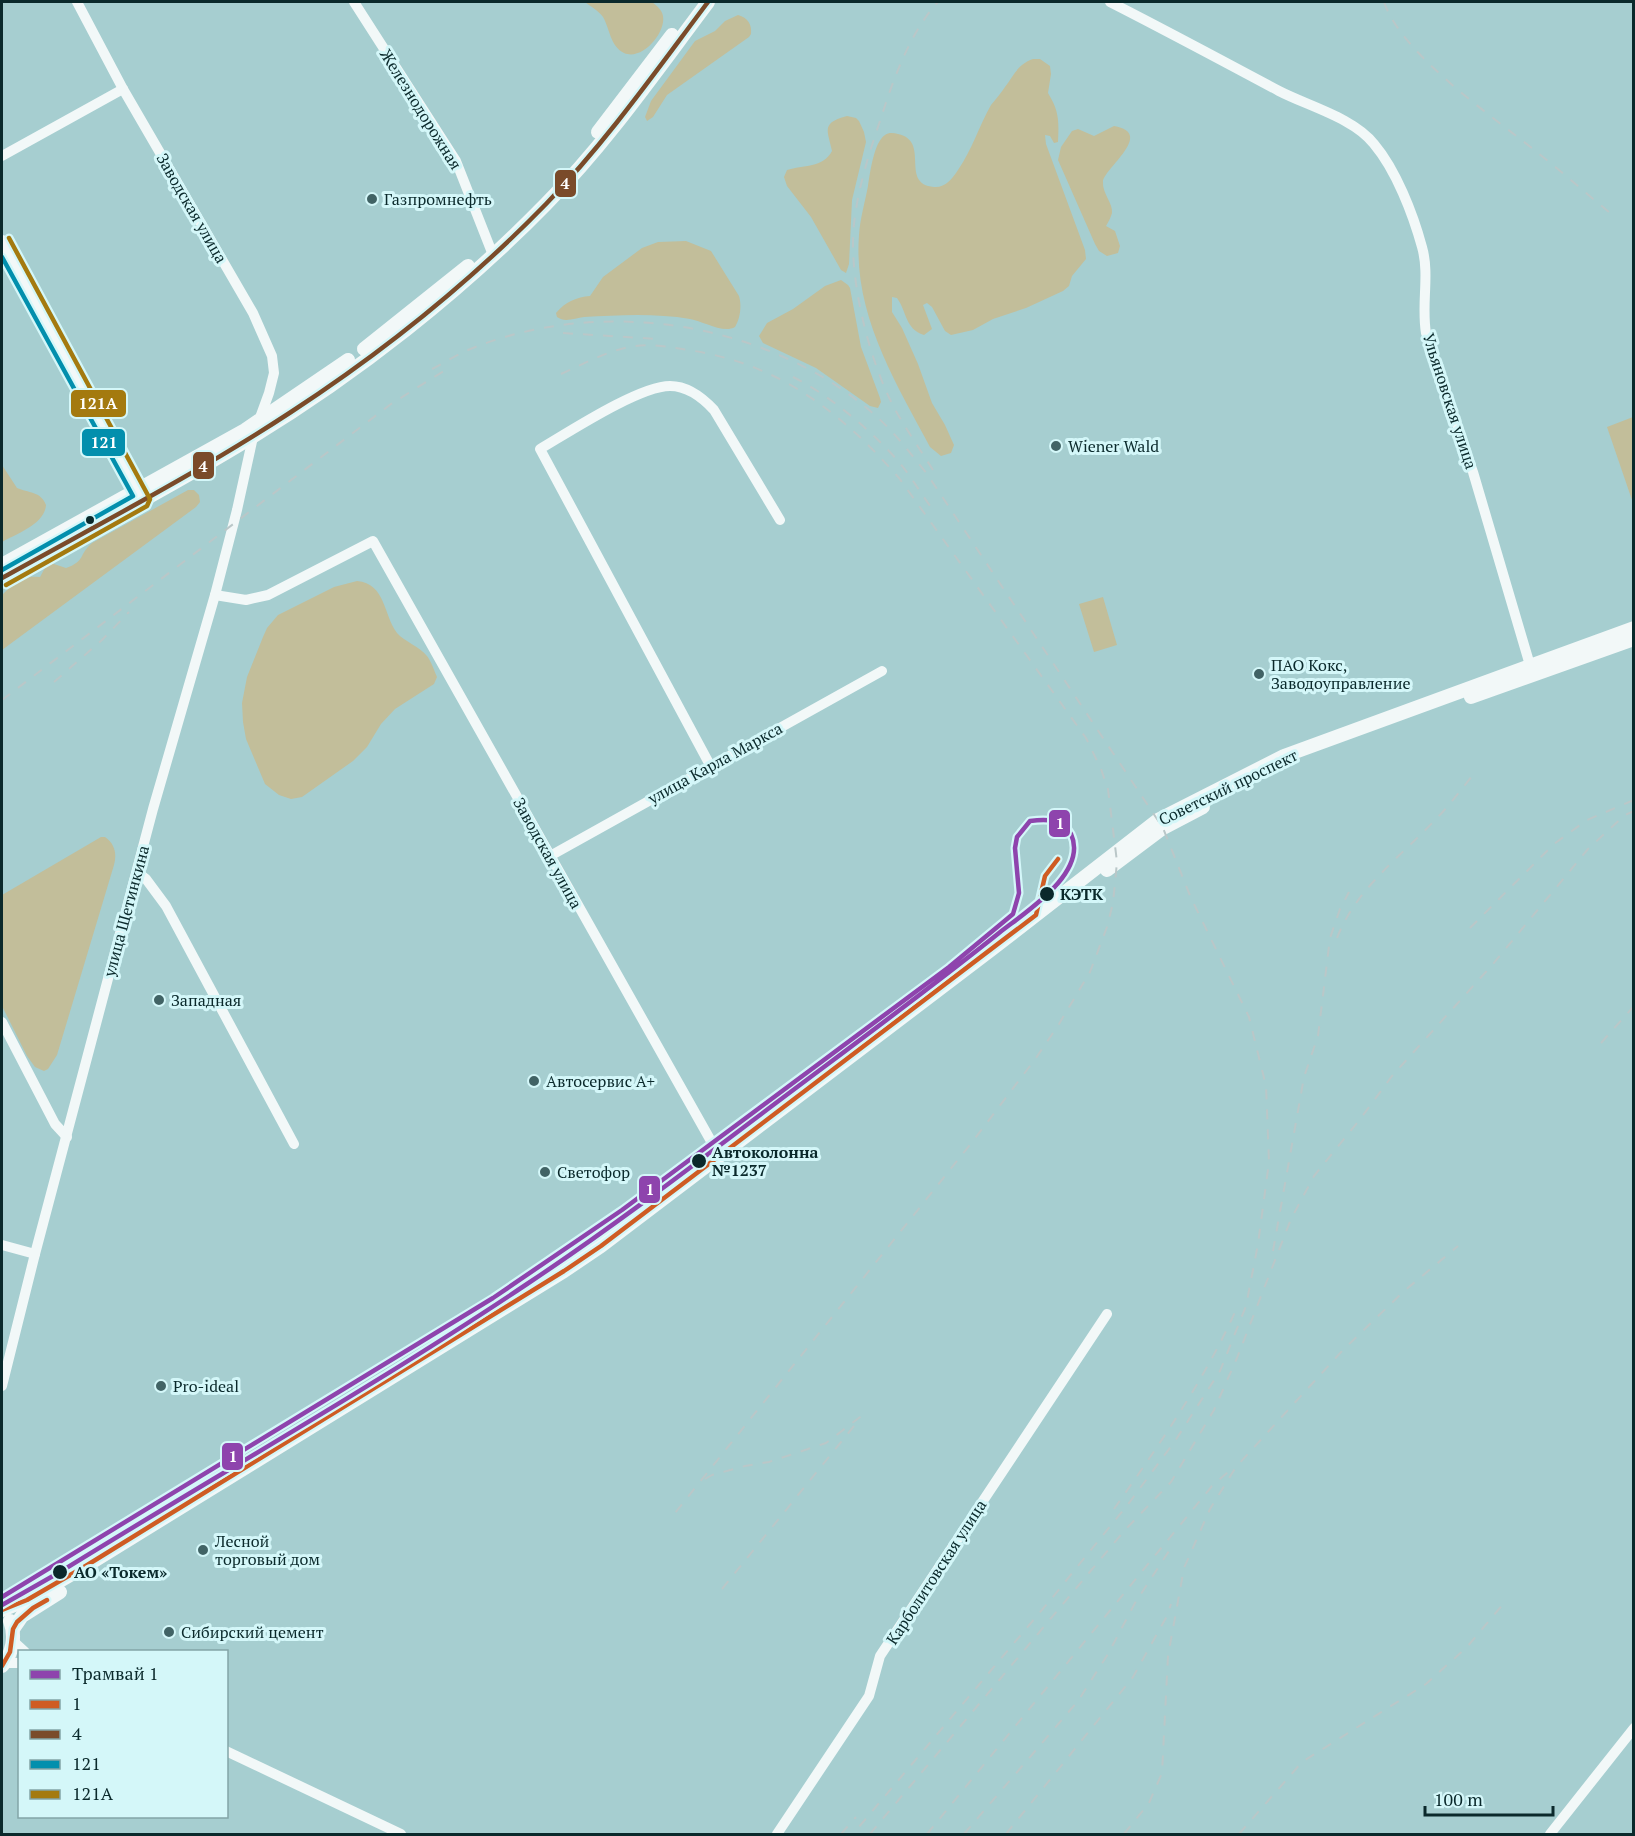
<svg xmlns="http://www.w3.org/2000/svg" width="1635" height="1836" viewBox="0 0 1635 1836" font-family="'PT Serif',serif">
	<rect width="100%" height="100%" fill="#a6ced0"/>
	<g fill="#c2be9a">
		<path d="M585,2H652C657,6 662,10 663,16C666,33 642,61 624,53C610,46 610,29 603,17C598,10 591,7 585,2Z"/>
		<path d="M738,15C748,18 752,24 751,34L749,37L667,95L653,117L647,121L645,117L651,101L695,41L715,31L725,21Z"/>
		<path d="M1033,59H1040L1050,66L1051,74L1048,93C1059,111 1059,120 1058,142L1054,143L1050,136L1045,135L1046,144L1085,250L1086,259L1072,276L1069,286L1063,291L1026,308L993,319L973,330L951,335L945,331L932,307L927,303L923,305L932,329L924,335C905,329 907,312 897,298L892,297V312L902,328L918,364L932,403L945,425L954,445L951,453L941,456L930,447C895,381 853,314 859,235C860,219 865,202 868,186C870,173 874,142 885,135C889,132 894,133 898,134C931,141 899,184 934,187C945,188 952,179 958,170C972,150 979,126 991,105C996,99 1001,93 1005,87C1014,75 1018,64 1033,59Z"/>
		<path d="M847,116L856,118L859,121L864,132L866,142L852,200L849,264L846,273L841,270L811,217L787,186L784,177L787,170C803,165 823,168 832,151C828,131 820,123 847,116Z"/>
		<path d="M1114,126C1156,133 1103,169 1103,182C1102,193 1113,203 1112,213C1111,217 1108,223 1106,226L1115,231L1120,246L1118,253L1107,256L1099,251L1095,244L1058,160L1061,147L1072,131L1078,129L1094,136Z"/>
		<path d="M686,241L711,251L739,296C742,306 740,319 735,327C723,334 703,321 690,319C656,313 619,315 584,317C575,318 565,323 557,317L556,313C565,302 577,297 590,296L603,277L642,248L658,242Z"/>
		<polygon points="841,280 848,285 850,288 861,347 880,398 881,402 878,408 870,406 816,368 763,343 759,336 767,323 793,309 825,286"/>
		<polygon points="1633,417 1633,503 1607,427"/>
		<path d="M2,465L17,488C28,493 41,491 46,505C45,524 16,534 2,542Z"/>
		<path d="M188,490H194L199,495L200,502L196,507L2,650L3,608L2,595C16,582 17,575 40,577L46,566L51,563L66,568C86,561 78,555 92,543Z"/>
		<path d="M357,581C386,584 383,614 397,633C405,642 419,646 427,656C431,661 434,670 437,677L434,684L395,709L381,724L367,747L353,761L302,797L291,799L279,795L265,784L246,739L243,722L242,703L247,677L263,637L267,628L278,615L334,587Z"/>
		<polygon points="1103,597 1117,645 1094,652 1079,604"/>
		<path d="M101,837H105C115,844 117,854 114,865L57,1055L48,1069L44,1071L35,1067L27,1056L2,1006V895Z"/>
	</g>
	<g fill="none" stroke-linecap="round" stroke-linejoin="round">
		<g stroke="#f2f8f8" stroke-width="10">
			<polyline points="354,2 456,161 493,255"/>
			<path d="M1110,2C1167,31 1223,61 1279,91C1308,106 1354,118 1374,144C1396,170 1413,214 1422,247C1430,275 1421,304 1426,333L1473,472L1532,672"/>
			<polyline points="2,156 123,89"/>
			<polyline points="215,595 246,600 268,595 373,541 720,1157"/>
			<path d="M710,765L540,449C569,432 639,386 670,386C688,386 702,397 714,410L780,520"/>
			<polyline points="550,856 882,671"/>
			<polyline points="137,872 146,879 166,906 294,1144"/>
			<polyline points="2,1022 55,1124 67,1137"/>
			<polyline points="2,1245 35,1254"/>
			<polyline points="2,1386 35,1254 153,809 215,595 237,510 253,437 269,393 274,373 272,356 253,313 123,89 77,2"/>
			<polyline points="13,1641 25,1652"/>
			<polyline points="4,1663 20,1663"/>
			<polyline points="226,1751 401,1834"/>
			<polyline points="777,1834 869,1696 880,1656 1107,1314"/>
			<polyline points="1550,1834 1634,1728"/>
		</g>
		<g stroke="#f2f8f8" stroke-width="14">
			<polyline points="598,132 672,35"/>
			<polyline points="2,242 142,497"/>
			<polyline points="364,349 468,266"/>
			<polyline points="2,565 245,430 348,360"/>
			<path d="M2,578C85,531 171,487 252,437C357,373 460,292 546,204C607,142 656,71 708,2"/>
			<polyline points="1471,697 1634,639"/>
			<polyline points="1107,870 1163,828 1203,807"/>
			<polyline points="2,1610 27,1600 84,1567 564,1271 601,1246 992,949 1158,820 1284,756 1634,628"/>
			<polyline points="13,1629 22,1616 60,1592"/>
			<path d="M2,1666C13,1653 16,1636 10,1621"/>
		</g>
		<polyline stroke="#bac7c8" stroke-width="1.5" points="949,967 970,957"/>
		<g stroke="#bac7c8" stroke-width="2" stroke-dasharray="10 10" stroke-linecap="butt">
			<path d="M1384,2C1402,54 1489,114 1533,149C1561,171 1588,195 1615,217"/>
			<polyline points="563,333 658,339"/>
			<path d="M432,369C444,363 456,355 468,350C600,295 769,321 876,416C895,433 911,454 927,474L1163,828L1191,898L1249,1017L1266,1086L1269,1162L1258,1244L1246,1306L1220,1371L1175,1441L1129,1503L1052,1598L853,1834"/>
			<path d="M561,374C583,364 605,352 629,347C649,343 669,347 688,350C778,363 841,412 899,478L1086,738L1101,769L1108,789L1117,862L1113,903L1107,927L1090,972L1059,1024L1036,1058L973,1141L675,1513"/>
			<path d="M793,377C828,394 872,431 898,461C911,476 921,494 933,510"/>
			<path d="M933,470C921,451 908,432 897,413C870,365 848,279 854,224C858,187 870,150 882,115C894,77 911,31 938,2"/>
			<polyline points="54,682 102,640 129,612"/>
			<polyline points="2,700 391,404 447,369"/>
			<polyline points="1470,928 1554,844 1587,820 1634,800"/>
			<path d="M1337,938C1356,889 1399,858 1435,820C1450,805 1463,787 1477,770"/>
			<polyline points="1601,1043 1634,1006"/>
			<polyline points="1273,1251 1304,1077 1318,1036 1330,938 1340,909 1349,892"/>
			<polyline points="705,1479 712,1475 745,1466 769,1462 826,1443 864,1414"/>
			<path d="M1114,1509C1159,1445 1204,1381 1236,1310"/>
			<polyline points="722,1589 854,1426"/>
			<polyline points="841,1834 856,1817"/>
			<polyline points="870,1834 1125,1530 1171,1482 1214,1410 1237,1358 1291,1219 1314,1176 1361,1118 1392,1076 1493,964 1588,849 1625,815 1634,811"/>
			<polyline points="927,1834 1212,1486 1228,1472"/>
			<polyline points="964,1834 1078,1701 1108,1654 1135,1603 1171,1548"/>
			<polyline points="1006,1834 1133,1677 1167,1616 1171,1604"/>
			<polyline points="1124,1834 1149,1803 1162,1773 1168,1656 1184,1568 1210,1509 1236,1467 1342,1351 1403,1292 1458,1246"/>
			<polyline points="1239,1834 1302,1762 1426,1684 1467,1647 1504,1603"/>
		</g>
		<g stroke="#d4f7f9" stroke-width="9">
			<g id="bus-1">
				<polyline points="2,1610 27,1600 84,1567 564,1271 601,1246 1036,915 1045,876 1058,859"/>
				<polyline points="2,1666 10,1652 13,1629 17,1622 33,1608 47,1600"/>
			</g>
		</g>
		<g stroke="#d4f7f9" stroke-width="9">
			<path id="bus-2" d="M2,578C99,524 198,473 291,412C383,352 469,283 546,204C606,142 656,71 708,2"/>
		</g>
		<g stroke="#d4f7f9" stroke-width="9">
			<polyline id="bus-3" points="2,257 133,496 2,570"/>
		</g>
		<g stroke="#d4f7f9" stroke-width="9">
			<polyline id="bus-4" points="6,585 147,506 150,499 9,238"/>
		</g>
		<use href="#bus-1" stroke="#cf5c23" stroke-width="4.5"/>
		<use href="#bus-2" stroke="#7a4b2a" stroke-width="4.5"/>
		<use href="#bus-3" stroke="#028fad" stroke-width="4.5"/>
		<use href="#bus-4" stroke="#a47a0f" stroke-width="4.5"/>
		<g stroke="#d4f7f9" stroke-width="9">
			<path id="tram-1" d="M2,1597L493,1298L622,1210L949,967L1013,914L1019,893L1015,848L1017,837L1030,821C1044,819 1063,818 1071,834C1089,873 1024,913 999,933C918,998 834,1059 752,1121C678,1177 604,1233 527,1284C375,1386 215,1476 60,1572L2,1605"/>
		</g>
		<use href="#tram-1" stroke="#8e44ad" stroke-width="4.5"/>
	</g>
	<g fill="#416365" stroke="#d4f7f9" stroke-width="2">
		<circle cx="372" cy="199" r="6"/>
		<circle cx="1056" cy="446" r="6"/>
		<circle cx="1259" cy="674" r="6"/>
		<circle cx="159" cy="1000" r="6"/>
		<circle cx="534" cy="1081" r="6"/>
		<circle cx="545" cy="1172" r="6"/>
		<circle cx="161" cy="1386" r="6"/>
		<circle cx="203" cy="1550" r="6"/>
		<circle cx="169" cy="1632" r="6"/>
	</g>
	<g fill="#0a292b" stroke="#d4f7f9" stroke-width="2">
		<circle cx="90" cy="520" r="5"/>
		<circle cx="1047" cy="894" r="8"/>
		<circle cx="699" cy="1161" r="8"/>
		<circle cx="60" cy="1572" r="8"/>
	</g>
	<g text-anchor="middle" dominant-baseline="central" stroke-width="6" stroke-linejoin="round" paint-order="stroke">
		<g font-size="16" fill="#0a292b" stroke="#d4f7f9">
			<text transform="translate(421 109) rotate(58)">Железнодорожная</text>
			<text transform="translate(192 208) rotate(60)">Заводская улица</text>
			<text transform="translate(1450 401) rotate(72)">Ульяновская улица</text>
			<text transform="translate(715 763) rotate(-29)">улица Карла Маркса</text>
			<text transform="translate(1228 787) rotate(-26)">Советский проспект</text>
			<text transform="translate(548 853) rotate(61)">Заводская улица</text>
			<text transform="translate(126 911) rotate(-75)">улица Щетинкина</text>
			<text transform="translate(936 1572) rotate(-57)">Карболитовская улица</text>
		</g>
		<g font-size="16" fill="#0a292b" stroke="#d4f7f9" text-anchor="start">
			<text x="384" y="199">Газпромнефть</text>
			<text x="1068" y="446">Wiener Wald</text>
			<text x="1271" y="665">ПАО Кокс,<tspan x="1271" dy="18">Заводоуправление</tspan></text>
			<text x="171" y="1000">Западная</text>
			<text x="546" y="1081">Автосервис А+</text>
			<text x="557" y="1172">Светофор</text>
			<text x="173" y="1386">Pro-ideal</text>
			<text x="215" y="1541">Лесной<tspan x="215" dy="18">торговый дом</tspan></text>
			<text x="181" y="1632">Сибирский цемент</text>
		</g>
		<g font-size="16" font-weight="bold" fill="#0a292b" stroke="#d4f7f9" text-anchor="start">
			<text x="1060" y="894">КЭТК</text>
			<text x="712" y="1152">Автоколонна<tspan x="712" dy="18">№1237</tspan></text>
			<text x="74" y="1572">АО «Токем»</text>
		</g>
	</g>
	<g stroke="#d4f7f9" stroke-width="2">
		<rect x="554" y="169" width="23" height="29" rx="6" fill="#7a4b2a"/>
		<rect x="70" y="389" width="57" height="29" rx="6" fill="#a47a0f"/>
		<rect x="81" y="428" width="45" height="29" rx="6" fill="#028fad"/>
		<rect x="192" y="451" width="23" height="29" rx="6" fill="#7a4b2a"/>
		<rect x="1048" y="809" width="23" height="29" rx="6" fill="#8e44ad"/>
		<rect x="638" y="1175" width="23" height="29" rx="6" fill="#8e44ad"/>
		<rect x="221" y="1442" width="23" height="29" rx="6" fill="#8e44ad"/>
	</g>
	<g font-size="16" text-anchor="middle" font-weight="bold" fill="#fff">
		<text x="565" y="189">4</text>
		<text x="98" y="409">121А</text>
		<text x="104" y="448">121</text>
		<text x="203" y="472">4</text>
		<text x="1060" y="829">1</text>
		<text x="650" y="1195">1</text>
		<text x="233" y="1462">1</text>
	</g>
	<rect width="1635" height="1836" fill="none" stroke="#0a292b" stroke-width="6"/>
	<rect x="18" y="1650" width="210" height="168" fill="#d4f7f9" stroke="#83a5a7" stroke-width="1.5"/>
	<rect x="30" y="1670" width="30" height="9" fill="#8e44ad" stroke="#83a5a7" stroke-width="1.5"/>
	<text x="72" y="1680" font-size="18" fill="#0a292b">Трамвай 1</text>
	<rect x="30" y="1700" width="30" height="9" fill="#cf5c23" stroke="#83a5a7" stroke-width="1.5"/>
	<text x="72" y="1710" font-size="18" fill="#0a292b">1</text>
	<rect x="30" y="1730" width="30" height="9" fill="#7a4b2a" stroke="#83a5a7" stroke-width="1.5"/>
	<text x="72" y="1740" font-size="18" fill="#0a292b">4</text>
	<rect x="30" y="1760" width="30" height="9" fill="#028fad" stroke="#83a5a7" stroke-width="1.5"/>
	<text x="72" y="1770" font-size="18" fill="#0a292b">121</text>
	<rect x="30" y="1790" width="30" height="9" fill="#a47a0f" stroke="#83a5a7" stroke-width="1.5"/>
	<text x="72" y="1800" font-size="18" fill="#0a292b">121А</text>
	<path d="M1425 1806v9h128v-9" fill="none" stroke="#0a292b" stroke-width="3"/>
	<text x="1434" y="1806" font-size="18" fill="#0a292b" stroke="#d4f7f9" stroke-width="4.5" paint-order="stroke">100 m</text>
</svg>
